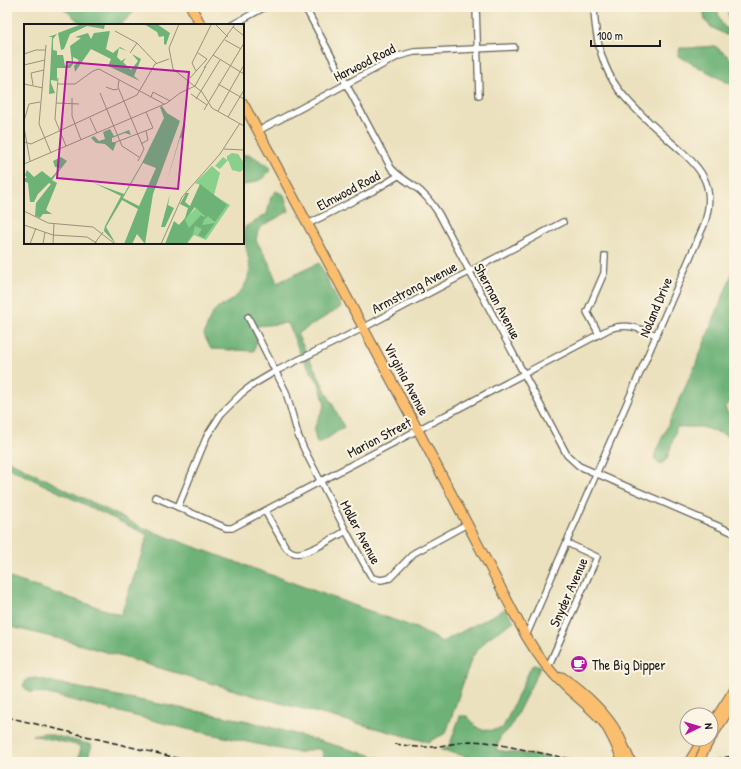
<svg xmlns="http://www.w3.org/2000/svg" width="741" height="769" viewBox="0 0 741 769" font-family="'Patrick Hand',sans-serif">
	<rect width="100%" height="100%" fill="#fcf5e5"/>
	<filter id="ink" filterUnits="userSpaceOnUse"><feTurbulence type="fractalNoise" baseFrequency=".025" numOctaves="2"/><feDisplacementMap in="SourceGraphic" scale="8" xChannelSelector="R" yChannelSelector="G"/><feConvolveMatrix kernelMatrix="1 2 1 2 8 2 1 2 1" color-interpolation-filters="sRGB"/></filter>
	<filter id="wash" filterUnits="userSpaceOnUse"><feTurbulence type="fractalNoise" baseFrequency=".012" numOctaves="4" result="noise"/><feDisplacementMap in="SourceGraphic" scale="16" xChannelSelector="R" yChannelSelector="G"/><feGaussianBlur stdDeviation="0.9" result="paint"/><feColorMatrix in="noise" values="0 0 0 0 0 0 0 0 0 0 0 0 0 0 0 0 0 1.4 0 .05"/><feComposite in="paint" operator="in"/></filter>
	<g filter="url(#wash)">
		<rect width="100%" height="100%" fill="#ebe1be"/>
		<g fill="#6eb278" stroke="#45674a">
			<polygon points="62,7 66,7 70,10 73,7 132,7 134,12 128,18 120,25 83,25"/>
			<path d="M703,7H717C719,19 721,29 734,31V34L726,35L711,27L705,21Z"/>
			<polygon points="715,46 734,61 734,86 678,56 680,48 690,48"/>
			<path d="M243,155H251L271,168C266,179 255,183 243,185Z"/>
			<path d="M276,191L284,195L289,211L264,225L258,231L256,240L269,263L277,283L319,263L341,307L297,334L344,427L325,440L317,443C311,427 318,419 325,405L319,383L302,358L288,323L256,326L257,340L254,351L211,349L204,335C207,327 209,316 216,310C219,306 224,305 229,302C237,296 245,288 248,278C254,261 241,244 245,227L267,214L271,197Z"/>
			<polygon points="734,269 734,400 731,401 725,408 729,415 734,420 734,438 702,427 677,427 667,459 660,465 654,459 656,451 695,366"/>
			<polygon points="7,460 143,528 416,628 442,642 505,609 514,621 488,638 472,657 446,733 428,742 265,699 68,641 7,626 7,577 121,615 148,535 7,467"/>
			<path d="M535,665L541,666L510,728L501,735L496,750L582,762H488L441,750L449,747L460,716H467C471,719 474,725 478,728C484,732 496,730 503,728L531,667Z"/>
			<path d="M36,678L97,692L248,721L395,762H325L322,750C315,748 313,749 306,751C300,753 295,752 289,751L187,729L44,693L29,692L23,686L27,679Z"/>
			<polygon points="44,733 92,745 86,762 78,762 81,746 32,735"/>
		</g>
		<polygon fill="#5dbadb" stroke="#3c6b7c" points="727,7 734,7 733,26 730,24"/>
	</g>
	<g filter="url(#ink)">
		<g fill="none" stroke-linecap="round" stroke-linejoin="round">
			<g stroke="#646155" stroke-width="8">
				<g id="street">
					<path d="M305,7L391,168C398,176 405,180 414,186C424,193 432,203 439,214L567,455L579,466L734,533"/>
					<polyline points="476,7 479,95"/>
					<polyline points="232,25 265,7"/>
					<polyline points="258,131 399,56 414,52 514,47"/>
					<polyline points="308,224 373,191 398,176"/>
					<polyline points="248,317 286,392 298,435 304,449 346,531 372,578 381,580 390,578 414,553 467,524"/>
					<polyline points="599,334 587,312 604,273 605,256"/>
					<path d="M155,497L226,528H232L609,329C627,323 639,328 656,335"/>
					<polyline points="178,507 207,436 221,414 242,393 254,384 276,371 363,328 563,222"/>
					<path d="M265,511L285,546C287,549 290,552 295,553C306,556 335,537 346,531"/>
					<path d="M526,636L704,225C718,184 700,167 671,142C653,125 634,110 619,90C601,66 595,37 594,7"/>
					<polyline points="548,667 597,557 567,543"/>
				</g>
			</g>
			<g stroke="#646155" stroke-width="11">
				<g id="primary">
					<polyline points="191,7 201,25"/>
					<path d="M243,103L418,430L526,636C537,655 550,672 566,687C579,699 593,709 604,723C612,735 618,749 623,762"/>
					<path d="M562,677C585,693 604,710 618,734C623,743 626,753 631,762"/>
					<polyline points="711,726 734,690"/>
					<polyline points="711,738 734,701"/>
					<polyline points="689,762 703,739"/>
				</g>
			</g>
			<use href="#street" stroke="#fff" stroke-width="5.5"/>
			<use href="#primary" stroke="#fbbe6e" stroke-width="9"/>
			<g stroke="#1c1c1c" stroke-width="1.5" stroke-dasharray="6 3" stroke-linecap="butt">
				<polyline points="7,717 193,762"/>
				<polyline points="395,744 417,747 433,747 470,741 486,742 571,759"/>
				<polyline points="698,762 734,756"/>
			</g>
			<g stroke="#646155" stroke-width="11" stroke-linecap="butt">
				<polyline id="primary-bridge" points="699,762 704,750 710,739"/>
			</g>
			<use href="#primary-bridge" stroke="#fbbe6e" stroke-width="9"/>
		</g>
	</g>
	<defs>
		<g id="cafe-disc" transform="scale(0.9)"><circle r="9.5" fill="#b5179e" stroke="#fcf5e5"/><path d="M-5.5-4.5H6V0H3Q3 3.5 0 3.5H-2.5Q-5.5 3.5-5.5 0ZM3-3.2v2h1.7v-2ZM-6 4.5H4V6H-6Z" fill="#fff"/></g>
	</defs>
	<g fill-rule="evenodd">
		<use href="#cafe-disc" x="579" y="664"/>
	</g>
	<g text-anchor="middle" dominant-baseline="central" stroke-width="4" stroke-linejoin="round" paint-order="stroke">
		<g font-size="14" fill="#1c1c1c" stroke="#fcf5e5">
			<text transform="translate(364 62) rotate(-27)">Harwood Road</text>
			<text transform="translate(348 190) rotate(-28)">Elmwood Road</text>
			<text transform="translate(414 287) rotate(-28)">Armstrong Avenue</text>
			<text transform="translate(498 301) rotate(62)">Sherman Avenue</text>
			<text transform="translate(655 307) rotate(-67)">Noland Drive</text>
			<text transform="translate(407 379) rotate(62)">Virginia Avenue</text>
			<text transform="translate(379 437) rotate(-28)">Marion Street</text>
			<text transform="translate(361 532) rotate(62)">Moller Avenue</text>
			<text transform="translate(568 592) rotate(-66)">Snyder Avenue</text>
		</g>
		<g font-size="14" fill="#1c1c1c" stroke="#fcf5e5" text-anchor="start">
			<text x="592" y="664">The Big Dipper</text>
		</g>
	</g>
	<g transform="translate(24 24)">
		<rect width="220" height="220" fill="#ebe1be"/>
		<path d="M208,129L214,130L220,139V145L216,148L208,146L204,136L196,145L191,142L199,133L203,136V132ZM188,142L196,149L190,171L206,181L182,216L170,211L163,220H148L150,206L171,185L176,161L171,159Z" fill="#88d08c"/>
		<path d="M58,0H81L80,5L63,2L46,10L40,25L37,26L34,9ZM120,0H133L146,9L142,21L140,20V12L135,13L133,8ZM86,7L82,25L89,29L96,23L103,27L95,24L93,33L97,37L102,34L99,38L107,46L114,37L108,30L117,35L110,52L116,57L84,42L87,35L67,25L51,48L50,42L55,36L49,33V40L46,44H33V57L27,56V59L31,69L25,70L28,13H24L33,10L29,15V26L33,27V31H39L41,42L48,39L46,22L57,14L51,13L64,9L67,15L70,9ZM138,82L143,89L156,97L129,170L121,220L113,210L108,220H100L114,185L98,176L82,203L92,220L80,207L81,202L97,172L70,159L100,170L118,139L140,94L136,83ZM119,139L132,144L115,182L99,174ZM160,98L159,114H156L142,160ZM86,105L90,112L105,106L107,111L101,109L88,114V118L92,119L89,127L81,120L72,119L67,114L70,112L75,117L81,115L79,108ZM37,133L43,137L28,156L33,159L22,186L28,190H19L16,194L11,192L12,179L27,160L25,159L14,170L10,178H6L4,159L0,157V154H3L1,151L3,146L10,153L18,147L27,154L36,144L31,143L29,137ZM176,160L203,181L191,198L184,192L180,196L178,201L191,199L180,214L174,211L178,205L171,202L169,210L162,220H141L150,197L155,201L161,194L164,184L156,180L162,169H165L161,178L166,182ZM171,183L181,192L180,193L177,191L165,204L161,196ZM146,170L144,181L150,184L141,203H137Z" fill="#6eb278" fill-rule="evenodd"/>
		<path fill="none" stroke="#98927d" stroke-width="1" d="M155,0L145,24L149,45L178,68L188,84L220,102M191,0L204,13M209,3L220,12M91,7L113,19L132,39M201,16L217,25M22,21L15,100L27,129M106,29L113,19M0,30L12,26H21M189,31L220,50M0,41L21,36M180,44L211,0M172,47L168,39L187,1M34,54L31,95L42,122M166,54L183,35L174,29M95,56L94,63L120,125L114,137M0,60L19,64M33,60H51L69,47L75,45L140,80M194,60L220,75M9,61L7,49L20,46M82,63L90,66L94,65M76,69L98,122L115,133M167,70L183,81M127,73L129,68L146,77M48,74V92L57,116M172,75L196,36M32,79L55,80M180,86L220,19M194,87L220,41M204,93L220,66M66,94L73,109M0,97L5,80L16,78M0,103L6,137M0,118L7,120L113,71L131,40L145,35M87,120L129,104L122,88M117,120L124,116L122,107M200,125L220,126M0,140L143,79L156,69L171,62L182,42M0,187L24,199L69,203L91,220M0,201L29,211L63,213L74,220M6,220L12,204M19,220L21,208M29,220L30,199M70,220L79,208M137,220L158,173L196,130L216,99"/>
		<path fill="#b5179e" fill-opacity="0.15" stroke="#b5179e" stroke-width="2" d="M43,38L165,48L154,165L33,154Z"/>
		<rect width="220" height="220" fill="none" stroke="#1c1c1c" stroke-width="2"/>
	</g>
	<rect width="741" height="769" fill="none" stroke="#fcf5e5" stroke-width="24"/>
	<g transform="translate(699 727) rotate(85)"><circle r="19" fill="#fcf5e5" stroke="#a29e95"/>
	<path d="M0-3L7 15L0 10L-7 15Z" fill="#b5179e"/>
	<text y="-6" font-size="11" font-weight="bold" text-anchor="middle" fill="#1c1c1c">N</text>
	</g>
	<path d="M591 40v6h69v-6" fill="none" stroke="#1c1c1c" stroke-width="2"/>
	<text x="597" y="40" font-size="12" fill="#1c1c1c" stroke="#fcf5e5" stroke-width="3" paint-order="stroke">100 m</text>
</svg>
